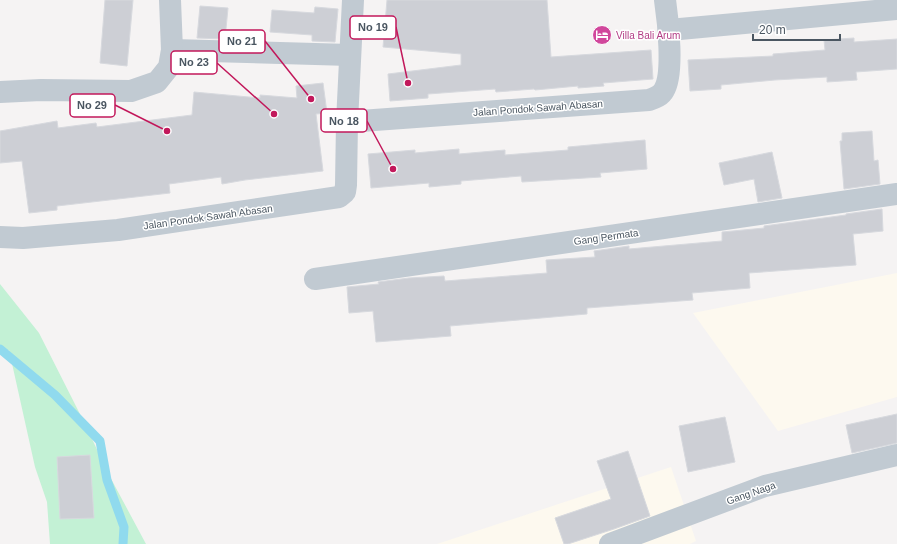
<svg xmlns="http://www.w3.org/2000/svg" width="897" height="544" viewBox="0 0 897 544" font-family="Arial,sans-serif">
	<rect width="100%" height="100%" fill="#f5f3f3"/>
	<g fill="#fdf9ef">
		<polygon points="897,273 897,397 778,431 693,313"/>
		<polygon points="671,467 696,541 690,544 437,544"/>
	</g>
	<polygon fill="#c3f1d5" points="0,284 39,333 85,424 109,475 146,544 50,544 47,502 35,467 9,350 0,352"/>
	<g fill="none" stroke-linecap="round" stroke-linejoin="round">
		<polyline stroke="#90daee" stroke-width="9" points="0,349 55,395 100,441 107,480 124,527 123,544"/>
	</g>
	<g fill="#cdcfd5" stroke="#d7d9de">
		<polygon points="105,0 133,0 127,66 100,63"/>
		<polygon points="387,0 547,0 551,57 651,50 653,79 603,83 604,86 578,88 578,86 535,90 534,89 496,92 495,89 428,94 428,98 390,101 388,74 461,65 461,54 383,47"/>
		<polygon points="200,6 228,8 225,39 197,38"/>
		<polygon points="315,7 338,9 335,42 312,41 312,35 270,32 272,10 314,13"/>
		<polygon points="854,38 854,42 897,39 897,69 856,72 857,80 827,82 827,77 775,80 721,85 721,89 690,91 688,60 773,56 773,54 825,50 824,40"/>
		<polygon points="323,83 327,113 316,114 323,171 245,180 222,184 221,177 169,184 170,193 57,206 57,210 29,213 22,161 0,163 0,131 57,121 58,128 96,123 97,127 192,115 194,92 260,98 260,95 297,98 296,86"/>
		<polygon points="872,131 874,161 878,160 880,184 844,189 840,141 842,141 842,133"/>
		<polygon points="645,140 647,169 600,173 601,177 522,182 521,176 461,181 461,184 429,187 429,183 371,188 368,154 415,150 415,153 459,149 459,154 505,150 505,155 568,150 568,147"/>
		<polygon points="772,152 782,198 758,202 754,179 724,185 719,163"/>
		<polygon points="882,209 883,231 853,234 856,265 749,273 750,288 692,293 693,300 587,308 587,314 450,326 451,336 376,342 373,311 349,313 347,287 379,284 378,282 409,278 444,276 445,281 547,273 546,260 595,257 594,251 629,246 629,249 722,241 722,232 764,228 764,226 846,215 846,214"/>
		<polygon points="897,414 897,443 852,453 846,425"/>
		<polygon points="725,417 735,462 688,472 679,426"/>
		<polygon points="628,451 650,516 614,529 568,544 564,544 555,518 611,499 597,461"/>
		<polygon points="90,455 94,518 60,519 57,457"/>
	</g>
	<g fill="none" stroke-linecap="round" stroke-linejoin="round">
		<g stroke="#c1cad2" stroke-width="22">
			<polyline points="669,30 897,9"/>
			<polyline points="172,50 350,55"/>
			<polyline points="0,92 41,90 131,91 157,82 169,67 172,50 170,0"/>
			<path d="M347,122L649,100C655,98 661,96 664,90C674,74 668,20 665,0"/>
			<polyline points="0,237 23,238 118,230 339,197 345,192 346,185 347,122 353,0"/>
			<polyline points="315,279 897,194"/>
			<polyline points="610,544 765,486 897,455"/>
		</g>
	</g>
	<defs>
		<g id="hotel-disc" transform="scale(1)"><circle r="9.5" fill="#d1479c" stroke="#fff"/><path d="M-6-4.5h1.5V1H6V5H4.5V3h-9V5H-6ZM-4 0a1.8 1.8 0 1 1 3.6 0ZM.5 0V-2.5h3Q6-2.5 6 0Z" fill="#fff"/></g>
	</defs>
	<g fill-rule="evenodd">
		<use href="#hotel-disc" x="602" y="35"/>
	</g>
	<g text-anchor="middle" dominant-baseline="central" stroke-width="3" stroke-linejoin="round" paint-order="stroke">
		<g font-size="10" fill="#b23c85" stroke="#fff" text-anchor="start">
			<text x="616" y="35">Villa Bali Arum</text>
		</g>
		<g font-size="10" fill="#4a5661" stroke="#fff">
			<text transform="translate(538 108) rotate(-4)">Jalan Pondok Sawah Abasan</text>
			<text transform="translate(208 217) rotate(-8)">Jalan Pondok Sawah Abasan</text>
			<text transform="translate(606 237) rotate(-8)">Gang Permata</text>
			<text transform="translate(751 493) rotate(-19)">Gang Naga</text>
		</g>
	</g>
	<path fill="none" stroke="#c2185b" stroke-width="1.5" d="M408 83L396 27M311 99L265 41M274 114L217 63M167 131L115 105M393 169L367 121"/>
	<g fill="#c2185b" stroke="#fff" stroke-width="1.5">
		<circle cx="408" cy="83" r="4"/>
		<circle cx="311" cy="99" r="4"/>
		<circle cx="274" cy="114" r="4"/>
		<circle cx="167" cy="131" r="4"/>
		<circle cx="393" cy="169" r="4"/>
	</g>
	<g fill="#fff" stroke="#c2185b" stroke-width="1.5">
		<rect x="350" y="16" width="46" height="23" rx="4"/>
		<rect x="219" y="30" width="46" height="23" rx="4"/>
		<rect x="171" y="51" width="46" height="23" rx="4"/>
		<rect x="70" y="94" width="45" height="23" rx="4"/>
		<rect x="321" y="109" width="46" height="23" rx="4"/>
	</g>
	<g font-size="11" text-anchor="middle" font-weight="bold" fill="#4a5661">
		<text x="373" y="31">No 19</text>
		<text x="242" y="45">No 21</text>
		<text x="194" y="66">No 23</text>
		<text x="92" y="109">No 29</text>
		<text x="344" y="125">No 18</text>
	</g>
	<path d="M753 34v6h87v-6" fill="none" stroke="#4a5661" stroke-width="2"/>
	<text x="759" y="34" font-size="12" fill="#4a5661" stroke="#ffffff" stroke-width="3" paint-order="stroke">20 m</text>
</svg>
